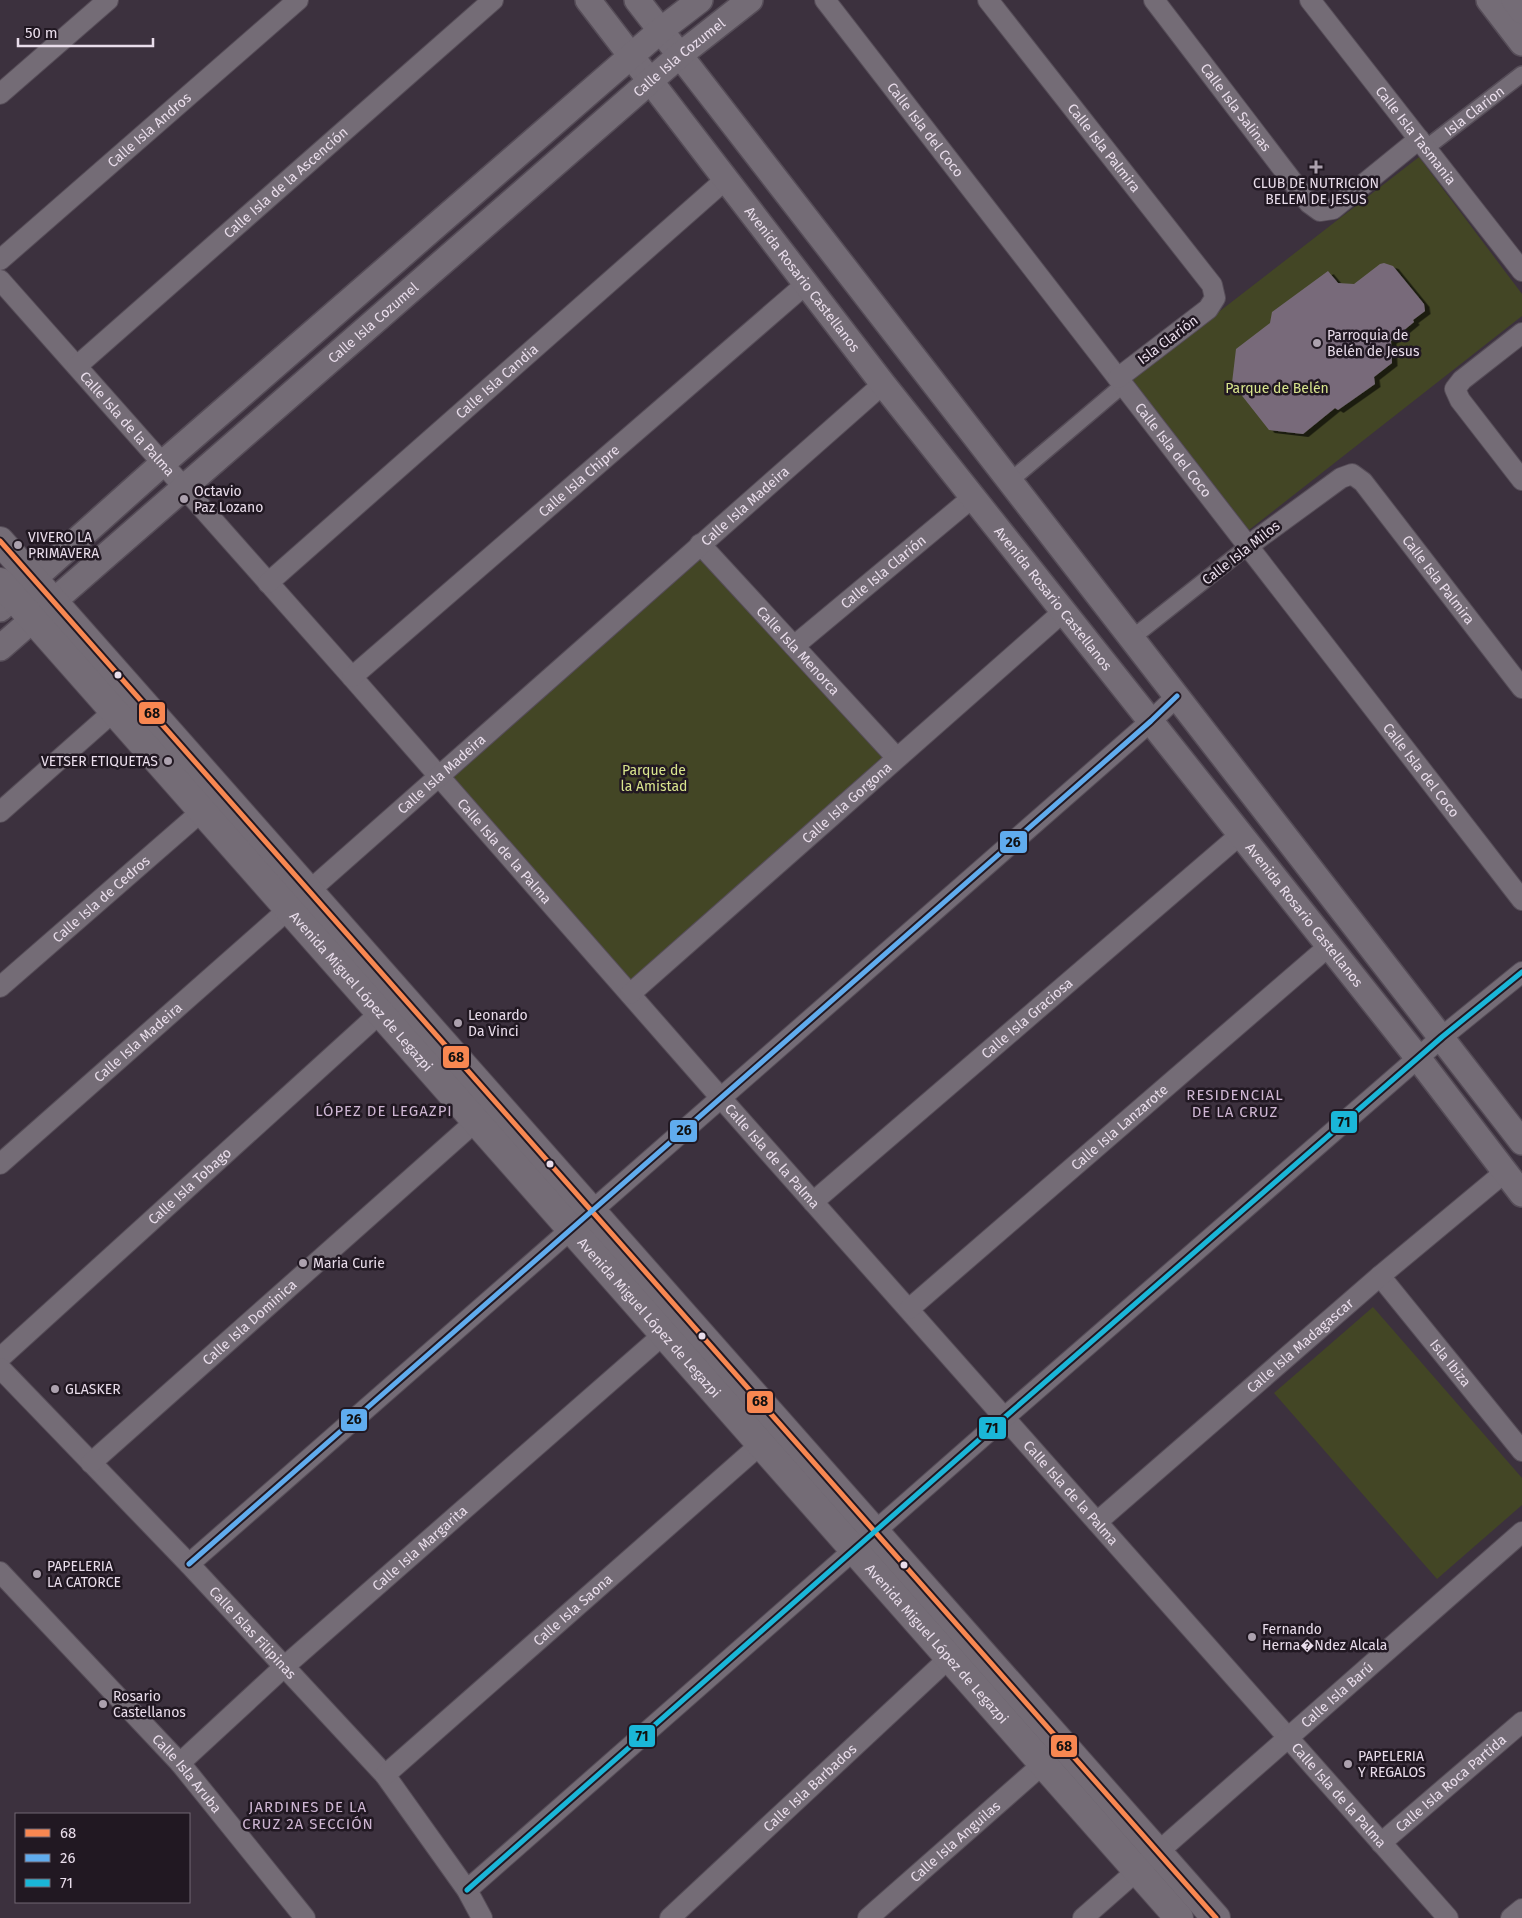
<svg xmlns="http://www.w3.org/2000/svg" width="1522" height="1918" viewBox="0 0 1522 1918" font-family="'Fira Sans',sans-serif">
	<defs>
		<filter id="shadow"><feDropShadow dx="5.5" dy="3" stdDeviation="0" flood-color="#0009"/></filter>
	</defs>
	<rect width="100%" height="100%" fill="#3c313e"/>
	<g fill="#434625">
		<polygon points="1419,157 1522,294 1522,316 1249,530 1132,379"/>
		<polygon points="699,552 886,756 630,985 447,776"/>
		<polygon points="1373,1307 1522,1478 1522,1505 1437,1579 1274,1393"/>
	</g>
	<polygon fill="#786b7a" filter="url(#shadow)" points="1384,263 1393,266 1424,304 1425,311 1413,320 1414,322 1391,341 1392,363 1374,377 1375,384 1338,410 1335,408 1303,434 1269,430 1232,383 1236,349 1270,323 1272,312 1328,271 1338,283 1354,284 1380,264"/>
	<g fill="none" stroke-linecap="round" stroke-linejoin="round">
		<g stroke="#564d58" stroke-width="18">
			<g id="pedestrian">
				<path id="s1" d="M1426,148L1522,74"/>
				<polyline points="1010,481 1123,385"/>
				<polyline points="1132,638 1248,546"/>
			</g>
		</g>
		<g stroke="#564d58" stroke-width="22">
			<g id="minor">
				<path id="s2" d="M825,0L1522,900"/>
				<path id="s3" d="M988,0L1212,285L1215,298L1208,309L1118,378"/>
				<path id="s4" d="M1154,0L1309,203L1320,211L1333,209L1419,139"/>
				<path id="s5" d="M1310,0L1522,271"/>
				<polyline points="0,94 108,0"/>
				<path id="s6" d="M0,260L298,0"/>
				<path id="s7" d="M0,280L352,677L720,1097L1448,1918"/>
				<polyline points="1522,333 1462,380 1455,389 1460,400 1522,480"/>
				<path id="s8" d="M77,366L493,0"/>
				<path id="s9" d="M700,544L896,757"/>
				<path id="s10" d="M1248,546L1341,478L1352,474L1363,482L1522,688"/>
				<path id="s11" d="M268,583L725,180"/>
				<path id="s12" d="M794,646L973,497"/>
				<path id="s13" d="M352,677L806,284"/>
				<polyline points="0,812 114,711"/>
				<path id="s14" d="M0,987L202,811"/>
				<path id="s15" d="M630,994L1064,611"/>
				<path id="s16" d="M0,1164L883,384"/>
				<path id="s17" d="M813,1202L1241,834"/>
				<path id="s18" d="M1380,1276L1522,1451"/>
				<path id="s19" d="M909,1309L1329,946"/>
				<path id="s20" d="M0,1358L380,1013"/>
				<path id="s21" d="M0,1368L189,1564L385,1775L467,1890L482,1918"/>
				<path id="s22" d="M91,1463L476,1121"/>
				<path id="s23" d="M1097,1522L1380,1276L1505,1172"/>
				<polyline points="189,1564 1151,721 1177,696"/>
				<path id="s24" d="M0,1572L180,1763L305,1918"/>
				<path id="s25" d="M180,1763L285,1666L664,1334"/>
				<path id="s26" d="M385,1775L761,1444"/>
				<path id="s27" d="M1381,1843L1522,1722"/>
				<polyline points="467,1890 1005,1417 1442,1037 1522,972"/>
				<path id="s28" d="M670,1918L949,1658"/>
				<path id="s29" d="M868,1918L1043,1764"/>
				<path id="s30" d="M1083,1918L1522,1532"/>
				<polyline points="1511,1918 1522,1909"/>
			</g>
		</g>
		<g stroke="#564d58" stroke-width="28">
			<g id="tertiary">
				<path id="s31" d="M588,0L883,384L1418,1058L1522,1194"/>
				<polyline points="637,0 1522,1142"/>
				<polyline points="1489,0 1522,43"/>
				<polyline points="1514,0 1522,11"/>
				<polyline points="0,609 163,463 661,30 700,0"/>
				<path id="s32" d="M0,648L680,55L750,0"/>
			</g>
		</g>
		<g stroke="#564d58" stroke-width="30">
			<g id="secondary">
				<polyline points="0,541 1216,1918"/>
				<path id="s33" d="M0,582L1179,1918"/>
			</g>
		</g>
		<use href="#pedestrian" stroke="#746c76" stroke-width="15"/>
		<use href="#minor" stroke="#746c76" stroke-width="20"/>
		<use href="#tertiary" stroke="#746c76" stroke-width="25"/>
		<use href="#secondary" stroke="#746c76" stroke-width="28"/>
		<g stroke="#211822" stroke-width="9">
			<polyline id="bus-1" points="0,541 1216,1918"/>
		</g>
		<g stroke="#211822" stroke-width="9">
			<polyline id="bus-2" points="189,1564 1151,721 1177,696"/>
		</g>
		<g stroke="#211822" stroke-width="9">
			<polyline id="bus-3" points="467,1890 1005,1417 1442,1037 1522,972"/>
		</g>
		<use href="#bus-1" stroke="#f88751" stroke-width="5"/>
		<use href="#bus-2" stroke="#60acee" stroke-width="5"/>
		<use href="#bus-3" stroke="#1ab6d8" stroke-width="5"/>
	</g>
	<g fill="#aca1ae" stroke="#211822" stroke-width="2">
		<path d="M1313.5 159.5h5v5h5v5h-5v5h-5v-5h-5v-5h5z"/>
		<circle cx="1317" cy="343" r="5"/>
		<circle cx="184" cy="499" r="5"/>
		<circle cx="18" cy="545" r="5"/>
		<circle cx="168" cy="761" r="5"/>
		<circle cx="458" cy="1023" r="5"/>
		<circle cx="303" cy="1263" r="5"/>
		<circle cx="55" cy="1389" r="5"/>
		<circle cx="37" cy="1574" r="5"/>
		<circle cx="1252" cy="1637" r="5"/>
		<circle cx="103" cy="1704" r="5"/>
		<circle cx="1348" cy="1764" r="5"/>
	</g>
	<g fill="#e9ddeb" stroke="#211822" stroke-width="2">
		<circle cx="118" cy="675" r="4.5"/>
		<circle cx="550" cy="1164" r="4.5"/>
		<circle cx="702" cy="1336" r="4.5"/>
		<circle cx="904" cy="1565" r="4.5"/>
	</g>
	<g text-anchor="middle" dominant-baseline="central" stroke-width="5" stroke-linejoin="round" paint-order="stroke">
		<g font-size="14" fill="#e9ddeb" stroke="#211822">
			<text stroke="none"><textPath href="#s32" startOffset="900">Calle Isla Cozumel</textPath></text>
			<text stroke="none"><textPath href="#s4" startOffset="135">Calle Isla Salinas</textPath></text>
			<text stroke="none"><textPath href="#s1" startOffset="61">Isla Clarion</textPath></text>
			<text stroke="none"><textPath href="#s6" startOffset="198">Calle Isla Andros</textPath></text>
			<text stroke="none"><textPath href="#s2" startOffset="164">Calle Isla del Coco</textPath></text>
			<text stroke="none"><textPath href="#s5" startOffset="172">Calle Isla Tasmania</textPath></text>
			<text stroke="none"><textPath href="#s3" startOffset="188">Calle Isla Palmira</textPath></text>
			<text stroke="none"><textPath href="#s8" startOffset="278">Calle Isla de la Ascención</textPath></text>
			<text stroke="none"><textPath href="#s31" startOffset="352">Avenida Rosario Castellanos</textPath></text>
			<text stroke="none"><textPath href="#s32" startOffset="495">Calle Isla Cozumel</textPath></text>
			<text transform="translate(1168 340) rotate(-37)">Isla Clarión</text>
			<text stroke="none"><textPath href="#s11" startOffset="305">Calle Isla Candia</textPath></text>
			<text stroke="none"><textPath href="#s7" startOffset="192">Calle Isla de la Palma</textPath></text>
			<text stroke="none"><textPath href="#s2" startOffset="569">Calle Isla del Coco</textPath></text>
			<text stroke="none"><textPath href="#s13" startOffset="300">Calle Isla Chipre</textPath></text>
			<text stroke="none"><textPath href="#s16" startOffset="994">Calle Isla Madeira</textPath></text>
			<text transform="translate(1241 553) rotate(-38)">Calle Isla Milos</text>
			<text stroke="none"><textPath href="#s12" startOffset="116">Calle Isla Clarión</textPath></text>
			<text stroke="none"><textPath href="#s10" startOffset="264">Calle Isla Palmira</textPath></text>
			<text stroke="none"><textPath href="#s31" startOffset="758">Avenida Rosario Castellanos</textPath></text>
			<text stroke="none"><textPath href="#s9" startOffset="145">Calle Isla Menorca</textPath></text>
			<text stroke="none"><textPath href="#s2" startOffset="974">Calle Isla del Coco</textPath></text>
			<text stroke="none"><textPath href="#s16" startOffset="589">Calle Isla Madeira</textPath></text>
			<text stroke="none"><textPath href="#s15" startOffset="289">Calle Isla Gorgona</textPath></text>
			<text stroke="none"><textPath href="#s7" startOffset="762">Calle Isla de la Palma</textPath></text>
			<text stroke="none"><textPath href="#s14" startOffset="134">Calle Isla de Cedros</textPath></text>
			<text stroke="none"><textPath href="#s31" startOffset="1162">Avenida Rosario Castellanos</textPath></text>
			<text stroke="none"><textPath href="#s33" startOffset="546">Avenida Miguel López de Legazpi</textPath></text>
			<text stroke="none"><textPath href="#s17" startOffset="282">Calle Isla Graciosa</textPath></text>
			<text stroke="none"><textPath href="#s16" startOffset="184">Calle Isla Madeira</textPath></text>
			<text stroke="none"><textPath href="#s19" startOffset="278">Calle Isla Lanzarote</textPath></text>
			<text stroke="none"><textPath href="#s7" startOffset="1168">Calle Isla de la Palma</textPath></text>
			<text stroke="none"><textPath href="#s20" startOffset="256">Calle Isla Tobago</textPath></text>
			<text stroke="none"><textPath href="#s33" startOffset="981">Avenida Miguel López de Legazpi</textPath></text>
			<text stroke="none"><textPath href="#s22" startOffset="212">Calle Isla Dominica</textPath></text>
			<text stroke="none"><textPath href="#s23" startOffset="269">Calle Isla Madagascar</textPath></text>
			<text stroke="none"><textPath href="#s18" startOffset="112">Isla Ibiza</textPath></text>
			<text stroke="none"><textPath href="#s7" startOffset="1618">Calle Isla de la Palma</textPath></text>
			<text stroke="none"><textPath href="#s25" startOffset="322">Calle Isla Margarita</textPath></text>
			<text stroke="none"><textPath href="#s26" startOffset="250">Calle Isla Saona</textPath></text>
			<text stroke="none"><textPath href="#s21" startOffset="366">Calle Islas Filipinas</textPath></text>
			<text stroke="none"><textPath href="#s33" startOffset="1416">Avenida Miguel López de Legazpi</textPath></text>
			<text stroke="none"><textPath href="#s30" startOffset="338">Calle Isla Barú</textPath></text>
			<text stroke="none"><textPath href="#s24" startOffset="275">Calle Isla Aruba</textPath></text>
			<text stroke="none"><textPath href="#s27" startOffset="92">Calle Isla Roca Partida</textPath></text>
			<text stroke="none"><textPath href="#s28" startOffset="191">Calle Isla Barbados</textPath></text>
			<text stroke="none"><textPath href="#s7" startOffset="2022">Calle Isla de la Palma</textPath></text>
			<text stroke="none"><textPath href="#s29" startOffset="116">Calle Isla Anguilas</textPath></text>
		</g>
		<g font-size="14" fill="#e9ddeb" stroke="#211822" text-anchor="start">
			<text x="1316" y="183" text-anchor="middle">CLUB DE NUTRICION<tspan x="1316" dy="16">BELEM DE JESUS</tspan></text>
			<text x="1327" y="335">Parroquia de<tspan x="1327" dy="16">Belén de Jesus</tspan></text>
			<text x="194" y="491">Octavio<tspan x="194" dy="16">Paz Lozano</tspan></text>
			<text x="28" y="537">VIVERO LA<tspan x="28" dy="16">PRIMAVERA</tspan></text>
			<text x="158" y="761" text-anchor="end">VETSER ETIQUETAS</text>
			<text x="468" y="1015">Leonardo<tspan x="468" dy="16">Da Vinci</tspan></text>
			<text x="313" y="1263">Maria Curie</text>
			<text x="65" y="1389">GLASKER</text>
			<text x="47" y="1566">PAPELERIA<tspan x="47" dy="16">LA CATORCE</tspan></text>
			<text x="1262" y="1629">Fernando<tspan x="1262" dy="16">Herna�Ndez Alcala</tspan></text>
			<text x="113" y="1696">Rosario<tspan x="113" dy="16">Castellanos</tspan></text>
			<text x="1358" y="1756">PAPELERIA<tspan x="1358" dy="16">Y REGALOS</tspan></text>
		</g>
		<g font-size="14" fill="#d9e58d" stroke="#211822">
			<text x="1277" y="388">Parque de Belén</text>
			<text x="654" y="770">Parque de<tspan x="654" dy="16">la Amistad</tspan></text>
		</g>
		<g font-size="15" letter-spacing="1" fill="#ceb6d3" stroke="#211822">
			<text x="1235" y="1095">RESIDENCIAL<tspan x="1235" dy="17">DE LA CRUZ</tspan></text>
			<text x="384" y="1111">LÓPEZ DE LEGAZPI</text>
			<text x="308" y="1807">JARDINES DE LA<tspan x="308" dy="17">CRUZ 2A SECCIÓN</tspan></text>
		</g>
	</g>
	<g stroke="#211822" stroke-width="2">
		<rect x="138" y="701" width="28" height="24" rx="5" fill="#f88751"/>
		<rect x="999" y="830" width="29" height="24" rx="5" fill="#60acee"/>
		<rect x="442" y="1045" width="28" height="24" rx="5" fill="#f88751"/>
		<rect x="1330" y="1110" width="28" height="24" rx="5" fill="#1ab6d8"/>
		<rect x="669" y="1119" width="29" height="24" rx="5" fill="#60acee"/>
		<rect x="746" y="1390" width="28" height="24" rx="5" fill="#f88751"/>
		<rect x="340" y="1408" width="28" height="24" rx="5" fill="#60acee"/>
		<rect x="978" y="1416" width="29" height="24" rx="5" fill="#1ab6d8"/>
		<rect x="628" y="1724" width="28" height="24" rx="5" fill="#1ab6d8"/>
		<rect x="1050" y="1734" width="28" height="24" rx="5" fill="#f88751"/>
	</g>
	<g font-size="14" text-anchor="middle" font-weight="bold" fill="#111">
		<text x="152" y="718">68</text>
		<text x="1013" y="847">26</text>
		<text x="456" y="1062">68</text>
		<text x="1344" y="1127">71</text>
		<text x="684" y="1135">26</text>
		<text x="760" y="1406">68</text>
		<text x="354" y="1424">26</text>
		<text x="992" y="1433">71</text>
		<text x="642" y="1741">71</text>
		<text x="1064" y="1751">68</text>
	</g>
	<rect x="15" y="1813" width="175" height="90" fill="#211822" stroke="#716772"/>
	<rect x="25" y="1829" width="25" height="8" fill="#f88751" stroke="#716772"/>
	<text x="60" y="1838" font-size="15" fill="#e9ddeb">68</text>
	<rect x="25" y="1854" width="25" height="8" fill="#60acee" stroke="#716772"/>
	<text x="60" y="1863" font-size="15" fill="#e9ddeb">26</text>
	<rect x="25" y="1879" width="25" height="8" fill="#1ab6d8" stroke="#716772"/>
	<text x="60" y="1888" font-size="15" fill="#e9ddeb">71</text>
	<path d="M18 38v8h135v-8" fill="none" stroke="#e9ddeb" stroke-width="2.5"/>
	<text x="25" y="38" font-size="15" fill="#e9ddeb" stroke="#211822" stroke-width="4" paint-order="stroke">50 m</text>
</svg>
